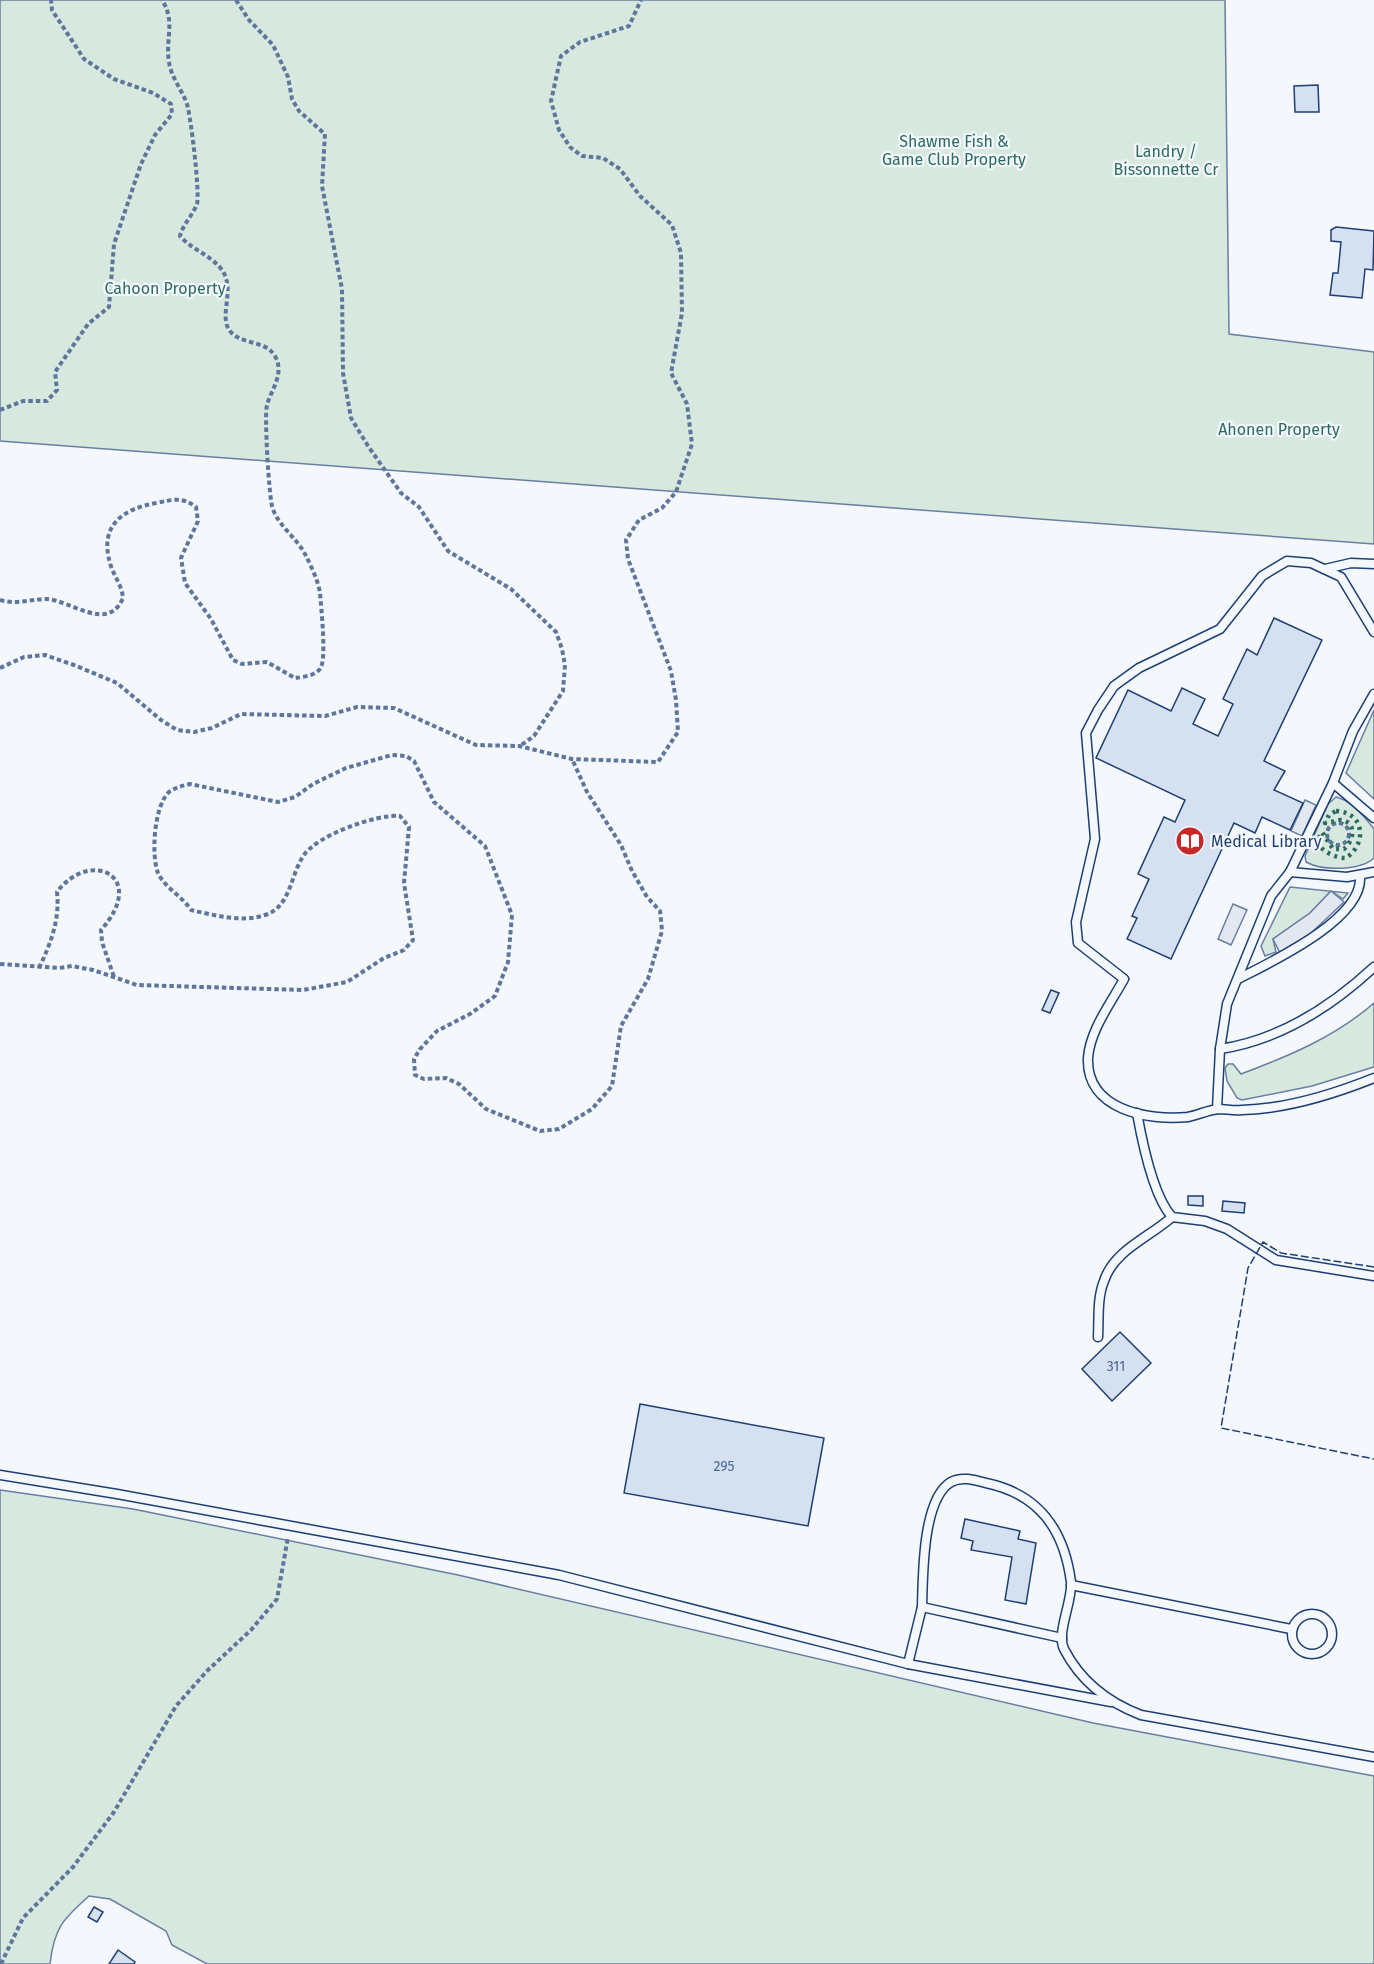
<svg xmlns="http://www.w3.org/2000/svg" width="1374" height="1964" viewBox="0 0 1374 1964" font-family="'Fira Sans',sans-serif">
	<rect width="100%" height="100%" fill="#f4f7fb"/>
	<g fill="#d7e8df" stroke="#687fa3" stroke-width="1.5">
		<polygon points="0,0 1225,0 1229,334 1374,352 1374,544 0,441"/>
		<polygon points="1374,710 1374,799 1346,773"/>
		<path d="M1336,797C1351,800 1365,817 1374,829V858C1360,871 1322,871 1306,862L1305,856L1328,804Z"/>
		<polygon points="1290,887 1348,893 1343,899 1331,891 1310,913 1273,939 1276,952 1265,956 1261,946"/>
		<path d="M1374,1003V1067L1312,1086L1242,1100L1237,1098L1227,1081L1225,1068L1228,1064H1233L1241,1074C1289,1056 1335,1037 1374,1003Z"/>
		<path d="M0,1490L133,1509L458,1575L1093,1723L1374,1776V1964H207L172,1945L166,1931L110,1899L89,1896C63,1919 54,1928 50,1964H0Z"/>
	</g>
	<g fill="#e3e8f0" stroke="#687fa3" stroke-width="1.5">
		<polygon points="1305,800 1316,805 1302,836 1291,831"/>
		<polygon points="1331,891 1344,902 1309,935 1280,953 1273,939 1310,913"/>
		<polygon points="1233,904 1247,910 1231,945 1218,939"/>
	</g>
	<g fill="#d5e0f0" stroke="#1d3f73" stroke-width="1.5">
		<polygon points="1318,85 1319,112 1295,112 1294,86"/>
		<polygon points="1336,227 1374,231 1373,270 1365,269 1362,298 1330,295 1333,273 1338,273 1341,242 1331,241 1331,230"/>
		<polygon points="1274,618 1322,640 1264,761 1285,771 1274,790 1303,803 1290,830 1262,817 1255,833 1234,823 1171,959 1127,939 1137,918 1132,916 1149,879 1138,874 1164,817 1175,822 1185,800 1096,758 1128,690 1171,711 1182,688 1205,699 1193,724 1218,736 1233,704 1223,699 1247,649 1257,655"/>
		<polygon points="1051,990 1059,993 1050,1013 1042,1010"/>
		<polygon points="1188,1196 1203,1196 1203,1206 1188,1205"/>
		<polygon points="1223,1201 1245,1203 1244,1213 1222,1211"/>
		<polygon points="1120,1332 1151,1363 1112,1401 1082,1369"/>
		<polygon points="640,1404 824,1438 808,1526 624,1493"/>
		<polygon points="965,1519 1020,1531 1018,1539 1036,1543 1026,1604 1005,1600 1012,1557 971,1550 973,1541 961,1538"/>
		<polygon points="94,1907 103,1912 97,1922 88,1917"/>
		<polygon points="118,1950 135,1962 134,1964 109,1964"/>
	</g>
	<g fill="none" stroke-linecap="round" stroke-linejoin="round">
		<g stroke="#1d3f73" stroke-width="11">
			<g id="lane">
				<polyline points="1325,569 1351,563 1374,564"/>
				<path d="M1374,632L1341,577L1311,563L1287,561L1262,576L1220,629L1139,668L1114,686L1098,710L1086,733L1095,839L1076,922L1078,943L1124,979C1111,1003 1090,1030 1088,1058C1086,1110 1148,1121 1188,1117C1198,1115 1208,1110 1219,1109C1226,1109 1234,1111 1242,1110C1285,1109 1334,1094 1374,1078"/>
				<polyline points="1333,783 1374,818"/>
				<polyline points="1290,872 1347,877 1374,872"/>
				<path d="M1238,979C1271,962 1364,919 1360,876"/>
				<path d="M1220,1049C1279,1040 1331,1007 1374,967"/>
				<polyline points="1217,1109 1220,1049 1227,1004 1271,896 1290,872 1333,783 1353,731 1374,694"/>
				<path d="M1137,1113C1142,1141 1153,1196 1172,1217L1205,1221L1227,1229L1276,1260L1374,1276"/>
				<path d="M1098,1337C1099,1319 1097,1298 1104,1281C1114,1250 1150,1237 1172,1217"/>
				<polyline points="0,1475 117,1494 559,1575 908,1664 1111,1702"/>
				<polyline points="1071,1585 1291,1629"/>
				<path d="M922,1607C923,1577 922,1499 951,1482C961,1476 975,1480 986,1483C1039,1494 1064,1529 1071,1582C1073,1600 1056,1633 1064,1649C1081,1682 1107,1702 1141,1715L1374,1757"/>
				<circle cx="1312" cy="1634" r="20"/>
				<polyline points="908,1664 922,1607 1062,1638"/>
			</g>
		</g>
		<g stroke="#5e769c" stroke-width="4" stroke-dasharray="4.5 3" stroke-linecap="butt">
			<polyline points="236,0 249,20 273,45 288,77 292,99 299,111 325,134 322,186 342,289 343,373 351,418 368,446 401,493 419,507 448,551 511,589 556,632 562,649 565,665 563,691 534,736 520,746"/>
			<polyline points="0,410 23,401 47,401 57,390 55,372 88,324 109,307 114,244 141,164 155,135 172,114 171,104 153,93 114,79 84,59 52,10 51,0"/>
			<path d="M0,600C16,605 31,599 47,599C72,601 108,633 123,598C122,585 113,575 110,563C99,525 123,509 156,503C172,500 182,496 196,507L198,521L181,558L185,583L211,619L233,660L242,664L267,662L295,678C303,677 314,676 320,669C327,661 321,606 320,593C318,580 311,566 305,554C296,537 277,525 272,506C269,494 264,415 267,405C271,390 284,375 276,358C267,339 242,346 230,331C218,316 236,290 222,270C211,255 192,250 180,236C183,224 193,215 197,204C200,192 191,118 187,104C182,90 171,77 169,62C165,38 176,22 162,0"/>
			<polyline points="0,668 24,657 45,655 74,665 117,683 161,720 177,730 194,732 212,728 241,714 325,716 357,707 394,708 476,745 519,746 572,759 658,762 678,732 676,700 671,671 628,559 626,540 639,520 662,508 676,492 692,444 687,404 671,373 682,313 681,253 672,225 640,196 620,169 603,158 582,156 570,147 559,130 551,101 561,56 580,42 629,26 641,0"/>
			<circle cx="1338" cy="834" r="11"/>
			<path d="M0,964L59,968L72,966L93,970L137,985L303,990L347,982L384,958L404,950L413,940L404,883L409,827L400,816C376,814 318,835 304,855C290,875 291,907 265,915C242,923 214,915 191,910C182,896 165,888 158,873C151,855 154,806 169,792C176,787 182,786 190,784L278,802L295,797L313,784L346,768L392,755L406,756L414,761L434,802L485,846L512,915L508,962L495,996L470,1014L437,1031L420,1049L414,1059L415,1075L424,1079L446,1078L459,1084L486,1109L540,1131L559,1129L592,1109L612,1086L621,1026L648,979L662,931L661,920L660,911L647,897L632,871L621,845L587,792L572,759"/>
			<path d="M39,968C51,943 60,919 57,892C90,848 149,876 101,930L102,942L114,977"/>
			<polyline points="1,1964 23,1918 73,1867 114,1812 176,1706 207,1671 251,1630 277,1599 288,1537"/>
		</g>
		<use href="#lane" stroke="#f4f7fb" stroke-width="8"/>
		<path stroke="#2c6c60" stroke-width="4.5" stroke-dasharray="3 4.5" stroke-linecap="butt" d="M1336,811C1364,812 1368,843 1346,858C1336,858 1322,852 1317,842L1322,832L1333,849H1344C1354,841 1357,822 1341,820C1335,820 1331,823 1325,823L1329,815Z"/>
		<polyline stroke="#1d3f73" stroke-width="1.5" stroke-dasharray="8 3" stroke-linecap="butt" points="1374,1267 1281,1253 1263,1242 1248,1268 1221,1428 1374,1459"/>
	</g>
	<defs>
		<g id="library-disc" transform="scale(1.5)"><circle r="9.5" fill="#c62828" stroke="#f4f7fb"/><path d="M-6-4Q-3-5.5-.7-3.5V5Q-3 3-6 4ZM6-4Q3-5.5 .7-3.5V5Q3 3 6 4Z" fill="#fff"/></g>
	</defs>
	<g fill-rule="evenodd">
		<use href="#library-disc" x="1190" y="841"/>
	</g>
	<g text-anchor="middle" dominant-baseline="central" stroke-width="4.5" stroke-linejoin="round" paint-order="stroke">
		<g font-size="14" fill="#4b6792">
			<text x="1116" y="1366">311</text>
			<text x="724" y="1466">295</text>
		</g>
		<g font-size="16" fill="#2c6c60" stroke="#f4f7fb">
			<text x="954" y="141">Shawme Fish &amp;<tspan x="954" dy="18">Game Club Property</tspan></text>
			<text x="1166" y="151">Landry /<tspan x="1166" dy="18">Bissonnette Cr</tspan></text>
			<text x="165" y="288">Cahoon Property</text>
			<text x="1279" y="429">Ahonen Property</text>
		</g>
		<g font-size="16" fill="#1d3f73" stroke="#f4f7fb" text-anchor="start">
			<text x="1211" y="841">Medical Library</text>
		</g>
	</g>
</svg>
